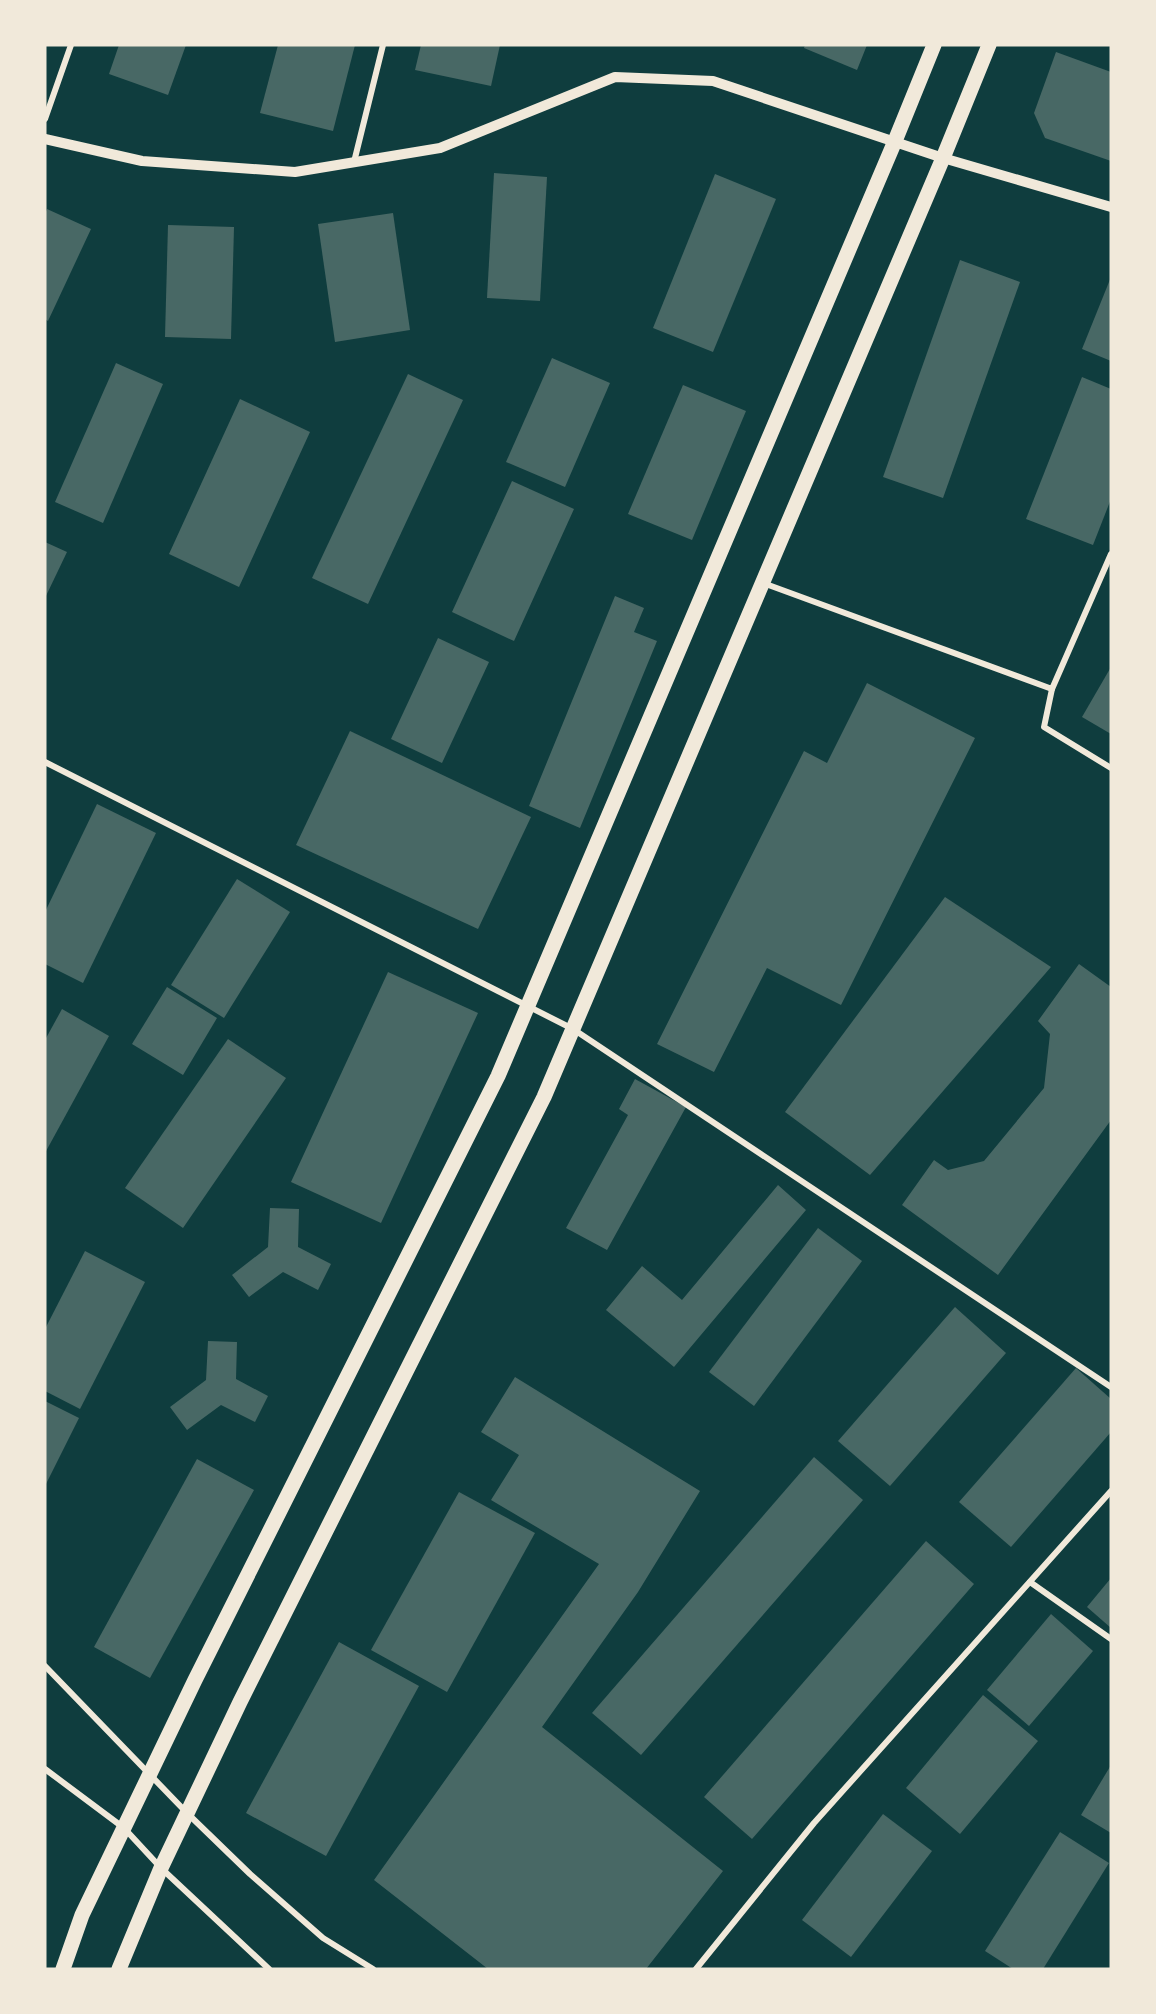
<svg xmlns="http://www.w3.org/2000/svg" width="1156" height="2014" viewBox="0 0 1156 2014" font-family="'PT Sans',sans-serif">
	<rect width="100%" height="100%" fill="#0f3d3e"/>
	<g fill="#486865">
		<polygon points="119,45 186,45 168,95 109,74"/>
		<polygon points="278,45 355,45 333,131 260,113"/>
		<polygon points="421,45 500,45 491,86 415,70"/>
		<polygon points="805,45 867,45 857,70 804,48"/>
		<polygon points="1056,52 1111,72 1111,161 1045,138 1034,113"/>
		<polygon points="494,173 547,177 540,301 487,298"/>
		<polygon points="715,174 776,199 713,352 653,328"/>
		<polygon points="47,209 91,229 48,321 45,319 45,214"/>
		<polygon points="393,213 410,330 335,342 318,224"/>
		<polygon points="168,225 234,227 231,339 165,337"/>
		<polygon points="960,260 1020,282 943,498 883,477"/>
		<polygon points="1111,277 1111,361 1082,349"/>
		<polygon points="552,358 610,383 565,487 506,462"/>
		<polygon points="116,363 163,384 103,523 55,502"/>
		<polygon points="408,374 463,400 368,604 312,578"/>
		<polygon points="1082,377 1111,389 1111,499 1093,545 1026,519"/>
		<polygon points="683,385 746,411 692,540 628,514"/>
		<polygon points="240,399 310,432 239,587 169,554"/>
		<polygon points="512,481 574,509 514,641 452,612"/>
		<polygon points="45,542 67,552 45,598"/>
		<polygon points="615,596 644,608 634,632 657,641 580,828 529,806"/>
		<polygon points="438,638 489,662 442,763 391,739"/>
		<polygon points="1111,667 1111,734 1082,717"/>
		<polygon points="867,683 975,738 841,1005 767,968 714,1072 657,1044 804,751 827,763"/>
		<polygon points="350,731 531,817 478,929 296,845"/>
		<polygon points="97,804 156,833 83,983 45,964 45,912"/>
		<polygon points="237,879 290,912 224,1018 171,985"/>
		<polygon points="945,897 1051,967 870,1175 785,1112"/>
		<polygon points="1079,964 1111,987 1111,1120 998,1275 902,1205 934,1160 948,1170 984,1161 1044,1088 1050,1034 1038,1021"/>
		<polygon points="388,972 478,1013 381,1223 291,1182"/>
		<polygon points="167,987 217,1018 183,1075 132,1044"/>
		<polygon points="62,1009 109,1036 45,1153 45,1040"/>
		<polygon points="228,1039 286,1078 183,1228 125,1188"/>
		<polygon points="635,1079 686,1107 607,1250 566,1228 628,1115 619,1109"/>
		<polygon points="778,1185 806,1210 674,1367 606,1310 642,1266 682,1300"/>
		<polygon points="270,1208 299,1209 298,1247 331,1264 318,1290 283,1272 249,1297 232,1275 268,1247"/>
		<polygon points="818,1228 862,1261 754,1406 709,1372"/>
		<polygon points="85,1251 145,1282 80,1409 45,1391 45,1329"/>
		<polygon points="955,1307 1006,1353 890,1486 838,1441"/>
		<polygon points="208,1341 237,1342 236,1379 268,1396 255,1422 221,1405 187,1430 170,1407 206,1380"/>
		<polygon points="1076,1368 1111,1399 1111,1432 1011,1547 959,1502"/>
		<polygon points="515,1377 700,1491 638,1592 542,1727 723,1871 646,1969 488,1969 374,1880 599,1564 491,1500 519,1455 481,1432"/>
		<polygon points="45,1401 79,1418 45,1486"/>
		<polygon points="814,1457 863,1500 641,1755 592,1713"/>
		<polygon points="197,1459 254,1490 150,1678 94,1647"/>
		<polygon points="459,1492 535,1533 447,1692 371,1650"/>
		<polygon points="926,1541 974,1584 752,1839 704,1797"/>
		<polygon points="1111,1578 1111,1628 1087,1607"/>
		<polygon points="1051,1614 1093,1651 1029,1726 987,1690"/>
		<polygon points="339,1642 419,1686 326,1856 246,1813"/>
		<polygon points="983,1695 1038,1741 960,1834 906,1788"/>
		<polygon points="1111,1765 1111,1833 1081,1815"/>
		<polygon points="883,1814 932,1851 851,1957 802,1920"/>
		<polygon points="1060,1832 1109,1863 1043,1969 1013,1969 985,1951"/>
	</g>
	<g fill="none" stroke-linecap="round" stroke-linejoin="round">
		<g stroke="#f1e9da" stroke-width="6">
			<polyline points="45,119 71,45"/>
			<polyline points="354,162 383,45"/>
			<polyline points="763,583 1052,689 1111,554"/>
			<polyline points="1052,689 1044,727 1111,768"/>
			<polyline points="45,762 573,1029 1111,1387"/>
			<polyline points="1030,1582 1111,1639"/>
			<polyline points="45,1666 187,1813 250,1874 323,1938 373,1969"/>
			<polyline points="45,1769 124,1828 161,1868 269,1969"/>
			<polyline points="696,1969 814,1823 1111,1491"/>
		</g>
		<polyline stroke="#f1e9da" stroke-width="10" points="45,139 142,161 295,172 440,148 615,77 713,81 943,158 1111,207"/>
		<g stroke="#f1e9da" stroke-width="15">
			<polyline points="63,1969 82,1915 195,1680 498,1076 895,141 934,45"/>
			<polyline points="119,1969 161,1868 240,1702 544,1097 943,158 989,45"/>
		</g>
	</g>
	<rect width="1156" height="2014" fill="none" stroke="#f1e9da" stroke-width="93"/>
</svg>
